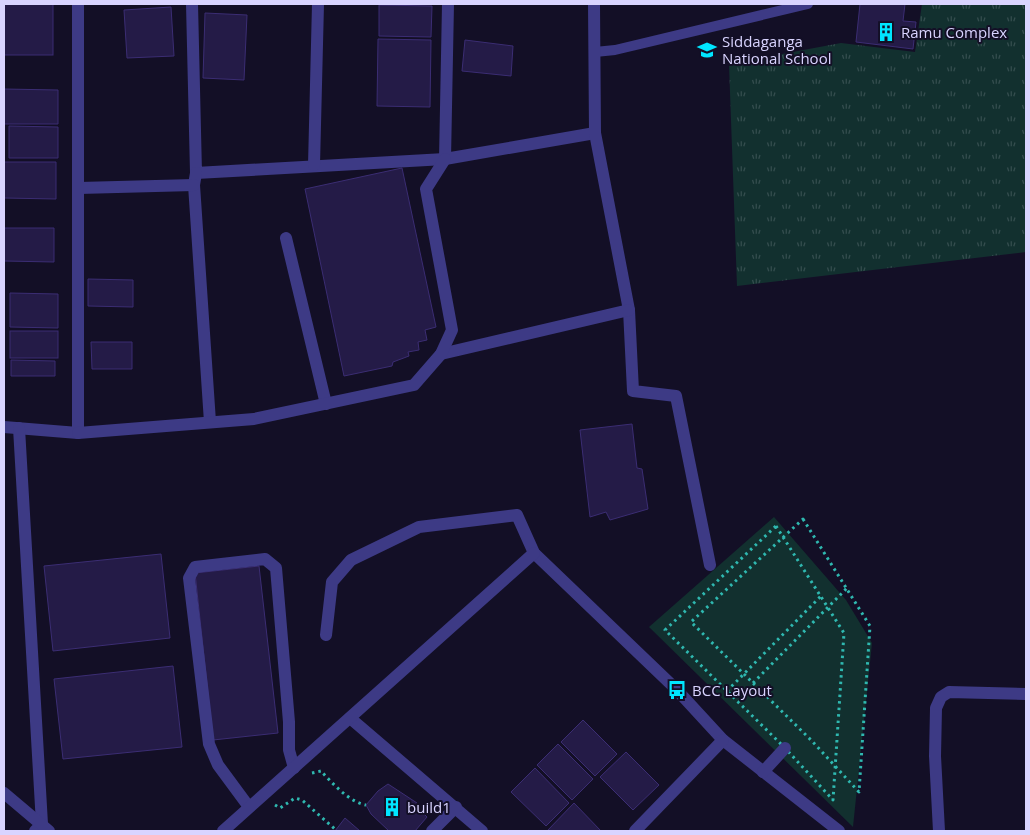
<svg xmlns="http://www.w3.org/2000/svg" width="1030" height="835" viewBox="0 0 1030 835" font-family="'Open Sans',sans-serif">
	<defs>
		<pattern id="grass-tufts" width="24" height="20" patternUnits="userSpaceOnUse" patternTransform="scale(1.25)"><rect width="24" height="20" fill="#12302f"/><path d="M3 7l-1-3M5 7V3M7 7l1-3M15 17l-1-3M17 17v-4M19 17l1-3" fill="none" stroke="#344d4e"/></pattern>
	</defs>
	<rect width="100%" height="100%" fill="#130f26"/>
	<polygon fill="url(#grass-tufts)" points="922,4 1026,4 1026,252 737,286 729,64 841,43 915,52"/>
	<polygon fill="#12302f" points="774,517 846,600 872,643 853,827 649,627"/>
	<g fill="#241b47" stroke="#3b2d73">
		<rect x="4" y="4" width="49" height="51"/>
		<polygon points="860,4 905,4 903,21 916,22 913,49 856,42"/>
		<polygon points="379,5 432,6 431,37 379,36"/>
		<polygon points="171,7 174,56 127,58 124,10"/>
		<polygon points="205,13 247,15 244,80 203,78"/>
		<polygon points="378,39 431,40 430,107 377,106"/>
		<polygon points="465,40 513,46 511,76 462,71"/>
		<polygon points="4,89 58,90 58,124 4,124"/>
		<polygon points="9,126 58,127 58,158 9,158"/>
		<polygon points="4,162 56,162 56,199 4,198"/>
		<polygon points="402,168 436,327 425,330 427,340 418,342 419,350 408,352 409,356 393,362 392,366 344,376 305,189"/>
		<polygon points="4,228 54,228 54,262 4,261"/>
		<polygon points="88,279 133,280 133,307 88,306"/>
		<polygon points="10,293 58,294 58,328 10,327"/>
		<rect x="10" y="331" width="48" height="27"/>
		<polygon points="91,342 132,342 132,369 92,369"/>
		<polygon points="11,360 55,361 55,376 11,376"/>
		<polygon points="632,424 637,468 642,469 648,509 610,520 606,512 590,517 580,430"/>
		<polygon points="161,554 170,638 53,651 44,566"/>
		<polygon points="259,566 278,733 213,740 195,573"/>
		<polygon points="173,666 182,747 63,759 54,679"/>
		<polygon points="583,720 617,754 595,776 561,742"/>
		<polygon points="558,744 593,779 572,800 537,765"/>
		<polygon points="626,752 659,785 633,810 600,777"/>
		<polygon points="535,768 569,803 546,826 511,792"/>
		<polygon points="388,784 417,803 418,808 427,817 415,831 389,831 371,814 366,805 378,791"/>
		<polygon points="574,803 601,831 547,831"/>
		<polygon points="345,818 360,831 335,831"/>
	</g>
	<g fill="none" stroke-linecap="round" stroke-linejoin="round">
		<g stroke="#2fb8b0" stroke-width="3" stroke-dasharray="2.5 4" stroke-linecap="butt">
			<polygon points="803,519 870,626 859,792 811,740 691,622"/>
			<polygon points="776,526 844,633 833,800 785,748 665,630"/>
			<polyline points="753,683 847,588"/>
			<polyline points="727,691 821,596"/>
			<path d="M312,773L321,771C332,783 349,802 366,805"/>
			<polyline points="275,805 280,808 295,798 302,800 336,830"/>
		</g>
		<polyline stroke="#3d3a85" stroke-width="10" points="595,52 615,50 808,4"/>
		<g stroke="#3d3a85" stroke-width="12">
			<polyline points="192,4 196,173 445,159"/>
			<polyline points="448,4 445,159 595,133"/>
			<polyline points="594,4 595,133 629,310 633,391 676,396 710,565"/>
			<polyline points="314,165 318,4"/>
			<polyline points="196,173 194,185 210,422"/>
			<polyline points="79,188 194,185"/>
			<polyline points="286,238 326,404"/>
			<polyline points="441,354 629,310"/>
			<polyline points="4,427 78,433 78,4"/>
			<polyline points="19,428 42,824 35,831"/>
			<polyline points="78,433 254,419 414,385 441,354 452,330 426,189 445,159"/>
			<polyline points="326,635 332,582 351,560 419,527 517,515 534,553 677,690 723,740 839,831"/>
			<polyline points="350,718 482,831"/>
			<polyline points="763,772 785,748"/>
			<polyline points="4,793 49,831"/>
			<polyline points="249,807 218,765 209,744 189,578 195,567 265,559 276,568 289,722 289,750 294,768"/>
			<polyline points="223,831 534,553"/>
			<polyline points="432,831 456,807"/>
			<polyline points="635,831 723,740"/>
			<polyline points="939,831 935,756 936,708 941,697 949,692 1026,694"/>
		</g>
	</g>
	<defs>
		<g id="building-bare" transform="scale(1.5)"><path d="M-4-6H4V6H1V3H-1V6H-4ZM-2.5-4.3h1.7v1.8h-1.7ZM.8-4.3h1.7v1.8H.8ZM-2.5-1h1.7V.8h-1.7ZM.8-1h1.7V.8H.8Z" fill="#00e5ff" stroke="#130f26" stroke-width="2.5" paint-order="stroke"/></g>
		<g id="school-bare" transform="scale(1.5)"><path d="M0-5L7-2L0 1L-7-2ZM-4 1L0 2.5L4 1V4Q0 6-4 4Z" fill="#00e5ff" stroke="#130f26" stroke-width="2.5" paint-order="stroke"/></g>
		<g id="bus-bare" transform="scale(1.5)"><path d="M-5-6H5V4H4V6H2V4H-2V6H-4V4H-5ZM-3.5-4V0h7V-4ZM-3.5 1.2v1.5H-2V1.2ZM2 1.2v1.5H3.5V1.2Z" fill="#00e5ff" stroke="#130f26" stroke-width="2.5" paint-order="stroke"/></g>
	</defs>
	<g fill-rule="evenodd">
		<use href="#building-bare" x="886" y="32"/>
		<use href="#school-bare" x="707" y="50"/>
		<use href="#bus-bare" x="677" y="690"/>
		<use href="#building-bare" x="392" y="807"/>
	</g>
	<g text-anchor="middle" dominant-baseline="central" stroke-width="4" stroke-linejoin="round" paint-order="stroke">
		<g font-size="15" fill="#d9d4ff" stroke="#130f26" text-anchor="start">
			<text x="901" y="32">Ramu Complex</text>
			<text x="722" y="41">Siddaganga<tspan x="722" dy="17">National School</tspan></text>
			<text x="692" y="690">BCC Layout</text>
			<text x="407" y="807">build1</text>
		</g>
	</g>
	<rect width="1030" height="835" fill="none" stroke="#d9d4ff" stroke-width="10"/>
</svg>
